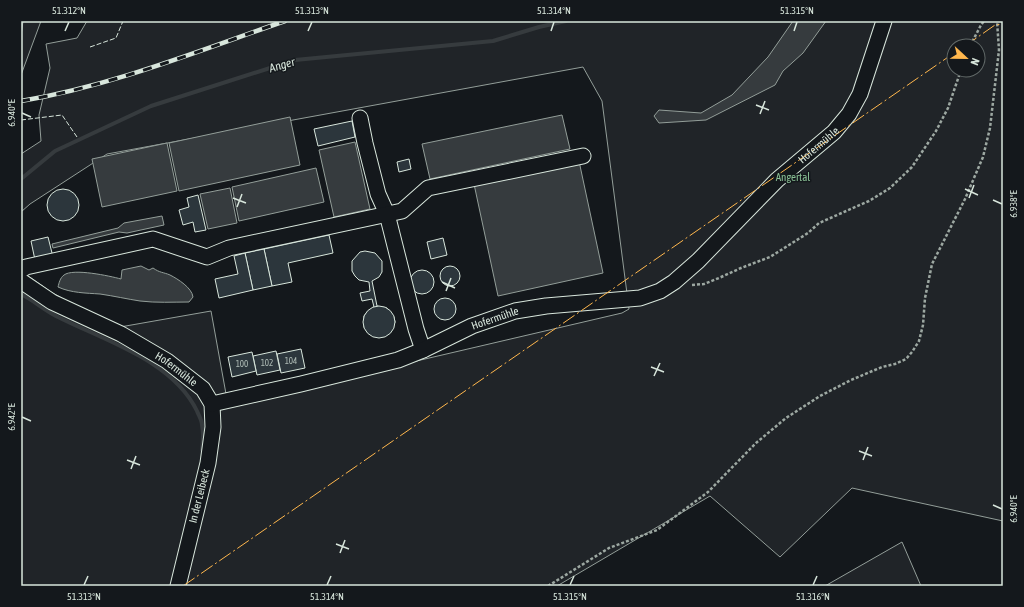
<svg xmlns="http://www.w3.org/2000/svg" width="1024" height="607" viewBox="0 0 1024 607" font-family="'Asap Condensed',sans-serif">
	<rect width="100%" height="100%" fill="#14181c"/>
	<g fill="#202428" stroke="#939e99" fill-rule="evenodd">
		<polygon points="23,21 41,21 21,75 21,36"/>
		<path d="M87,21H1003V521L852,488L780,557L710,496L557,586H21V288L27,275L51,292L81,309L120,327L211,311L228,405L622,313L629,309L602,101L583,67L107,154L30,204L21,212V154L41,141L39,115L50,68L46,44L77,38ZM954,46H978V70H954Z"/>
		<polygon points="902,542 921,586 825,586"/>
	</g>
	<g fill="#363b3e" stroke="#939e99">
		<polygon points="793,21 826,21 803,53 783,71 775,85 706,120 659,123 654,116 659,110 701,113 732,95 768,57"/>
		<polygon points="562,115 570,149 430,179 422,144"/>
		<polygon points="290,117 300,165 179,191 169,143"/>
		<polygon points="355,142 370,209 334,217 319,150"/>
		<polygon points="167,143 177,191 102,207 92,159"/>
		<polygon points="579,161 603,273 498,296 474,184"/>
		<polygon points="316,168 324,202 239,221 232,187"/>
		<polygon points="230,188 237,223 208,229 200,194"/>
		<polygon points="162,216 164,225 127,233 119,232 53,248 52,244 118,228 124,223"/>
		<path d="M141,266L149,270L153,268C160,273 163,272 170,275C178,279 192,288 193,297L189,302C173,302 156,303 140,301C127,299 114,296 100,294C86,293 71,293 58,287C59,283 60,278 64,275C73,268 110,276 121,279L122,270Z"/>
	</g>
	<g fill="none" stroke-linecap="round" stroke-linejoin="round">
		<g stroke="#363b3e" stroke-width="4">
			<polyline points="21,179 55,151 151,106 295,60 493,41 539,27 566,21"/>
			<path d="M21,294C35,301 46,312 60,318C106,341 173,361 197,411C199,416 202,420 202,425C204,434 203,441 202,450"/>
		</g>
	</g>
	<g fill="#2c363c" stroke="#d8e6dc">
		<polygon points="352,121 355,137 318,146 314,129"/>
		<polygon points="409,159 411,169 399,172 397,162"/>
		<circle cx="63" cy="205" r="16"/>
		<polygon points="198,195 206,230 195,232 193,222 183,225 179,210 189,207 187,198"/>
		<polygon points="329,235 333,253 288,263 292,282 272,286 264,249"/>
		<polygon points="48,237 53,257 35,260 31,241"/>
		<polygon points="443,238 447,255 431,259 427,242"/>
		<polygon points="264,249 272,286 253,290 245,253"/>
		<polygon points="365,251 375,253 382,261 382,272 379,277 372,281 377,306 387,308 394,317 395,322 391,332 382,337 371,335 367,332 364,327 364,316 367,312 374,307 372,299 362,301 360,293 370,291 369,282 359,280 355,276 352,271 352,261 360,252"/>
		<polygon points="245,253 253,290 219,298 215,279 238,274 234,256"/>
		<circle cx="450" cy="276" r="10"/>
		<circle cx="422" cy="282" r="12"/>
		<circle cx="445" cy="309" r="11"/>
		<circle cx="379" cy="322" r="16"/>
		<polygon points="301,349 305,368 281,373 277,354"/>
		<polygon points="276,351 280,370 257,375 253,356"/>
		<polygon points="252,352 256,371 232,377 228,357"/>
	</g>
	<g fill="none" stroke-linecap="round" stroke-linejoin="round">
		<g stroke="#d8e6dc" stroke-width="17">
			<g id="minor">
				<polyline points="360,118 365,143 378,194 387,214 416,329 423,350"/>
				<polyline points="21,270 26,267 153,239 207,257 229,248 402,211 428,188 583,156"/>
				<path id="s1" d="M21,281L52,302L121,334L167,361L203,389L212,404L213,427L208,463L178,586"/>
				<path id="s2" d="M212,404L301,384L398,360L423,350L472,326L515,311L546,306L640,298L660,291L674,282L698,261L777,180L834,132L849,114L860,94L884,21"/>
			</g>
		</g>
		<g stroke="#9da8a2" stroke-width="2.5" stroke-dasharray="3 2" stroke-linecap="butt">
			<polyline points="970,46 981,25 984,21"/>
			<polyline points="692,285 704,284 719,278 741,268 770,257 808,233 819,223 869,201 890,188 912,167 936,131 948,108 961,70"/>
			<polyline points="548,586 609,548 657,530 708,492 756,443 786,418 820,396 851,380 882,367 895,364 906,359 912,352 919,341 923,325 925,298 932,264 965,199 983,157 990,128 999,50 997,21"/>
		</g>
		<use href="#minor" stroke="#14181c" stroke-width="15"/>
		<g stroke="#d8e6dc" stroke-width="4.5">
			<path id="rail" d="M21,101C112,86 198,51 285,21"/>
		</g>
		<use href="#rail" stroke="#14181c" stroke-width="3" stroke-dasharray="9" stroke-linecap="butt"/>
		<g stroke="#d8e6dc" stroke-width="1" stroke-dasharray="5 2" stroke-linecap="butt">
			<polyline points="90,47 116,38 123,21"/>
			<polyline points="21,120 62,115 77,137"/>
		</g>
		<g stroke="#ffb74d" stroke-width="1" stroke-dasharray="14 3 2 3" stroke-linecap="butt">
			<polyline points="965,46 995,25 1003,24"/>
			<polyline points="183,586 954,53"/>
		</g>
	</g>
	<path fill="none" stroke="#d8e6dc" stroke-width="1.5" d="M65,31L69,22M308,31L312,22M551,31L554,22M794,31L797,22M756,105L769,110M22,113L31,117M760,114L765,101M965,189L978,195M233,198L246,203M969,198L974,185M993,200L1002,204M237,207L242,194M442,282L455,288M446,291L451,278M651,367L664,372M654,376L660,363M22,417L31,421M859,451L872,456M127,460L140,465M863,460L868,447M131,469L136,456M993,505L1002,509M336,544L349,549M340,553L345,540M84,585L88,576M327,585L331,576M570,585L574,576M813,585L817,576"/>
	<g text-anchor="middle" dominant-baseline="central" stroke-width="3" stroke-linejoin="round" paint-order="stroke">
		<g font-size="9" fill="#adbab4">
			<text x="291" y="361">104</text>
			<text x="267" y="363">102</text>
			<text x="242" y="364">100</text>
		</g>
		<g font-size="11" fill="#d8e6dc" stroke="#14181c">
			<text stroke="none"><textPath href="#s2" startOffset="681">Hofermühle</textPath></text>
			<text stroke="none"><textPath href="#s2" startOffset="297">Hofermühle</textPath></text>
			<text stroke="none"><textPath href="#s1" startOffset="179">Hofermühle</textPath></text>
			<text transform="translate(199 496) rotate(-76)">In der Leibeck</text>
		</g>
		<g font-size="11" fill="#8ac095" stroke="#14181c">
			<text x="793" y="177">Angertal</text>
		</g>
		<g font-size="12" font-style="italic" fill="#d8e6dc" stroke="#14181c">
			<text transform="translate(282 65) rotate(-16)">Anger</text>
		</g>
	</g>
	<rect width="1024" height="607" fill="none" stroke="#14181c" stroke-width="44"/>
	<g transform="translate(966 58) rotate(112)"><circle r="19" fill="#14181c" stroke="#626a69"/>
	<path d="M0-3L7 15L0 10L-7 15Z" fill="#ffb74d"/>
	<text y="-6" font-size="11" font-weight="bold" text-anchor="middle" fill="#d8e6dc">N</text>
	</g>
	<rect x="22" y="22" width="980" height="563" fill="none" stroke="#d8e6dc" stroke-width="1.5"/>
	<g font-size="10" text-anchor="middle" fill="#d8e6dc">
		<text x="69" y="14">51.312°N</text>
		<text x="312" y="14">51.313°N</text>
		<text x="554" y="14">51.314°N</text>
		<text x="797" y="14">51.315°N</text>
		<text transform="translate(11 113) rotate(-90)" y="4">6.940°E</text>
		<text transform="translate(1013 204) rotate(-90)" y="4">6.938°E</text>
		<text transform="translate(11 417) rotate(-90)" y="4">6.942°E</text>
		<text transform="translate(1013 509) rotate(-90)" y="4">6.940°E</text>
		<text x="84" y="600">51.313°N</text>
		<text x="327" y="600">51.314°N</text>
		<text x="570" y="600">51.315°N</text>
		<text x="813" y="600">51.316°N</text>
	</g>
</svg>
